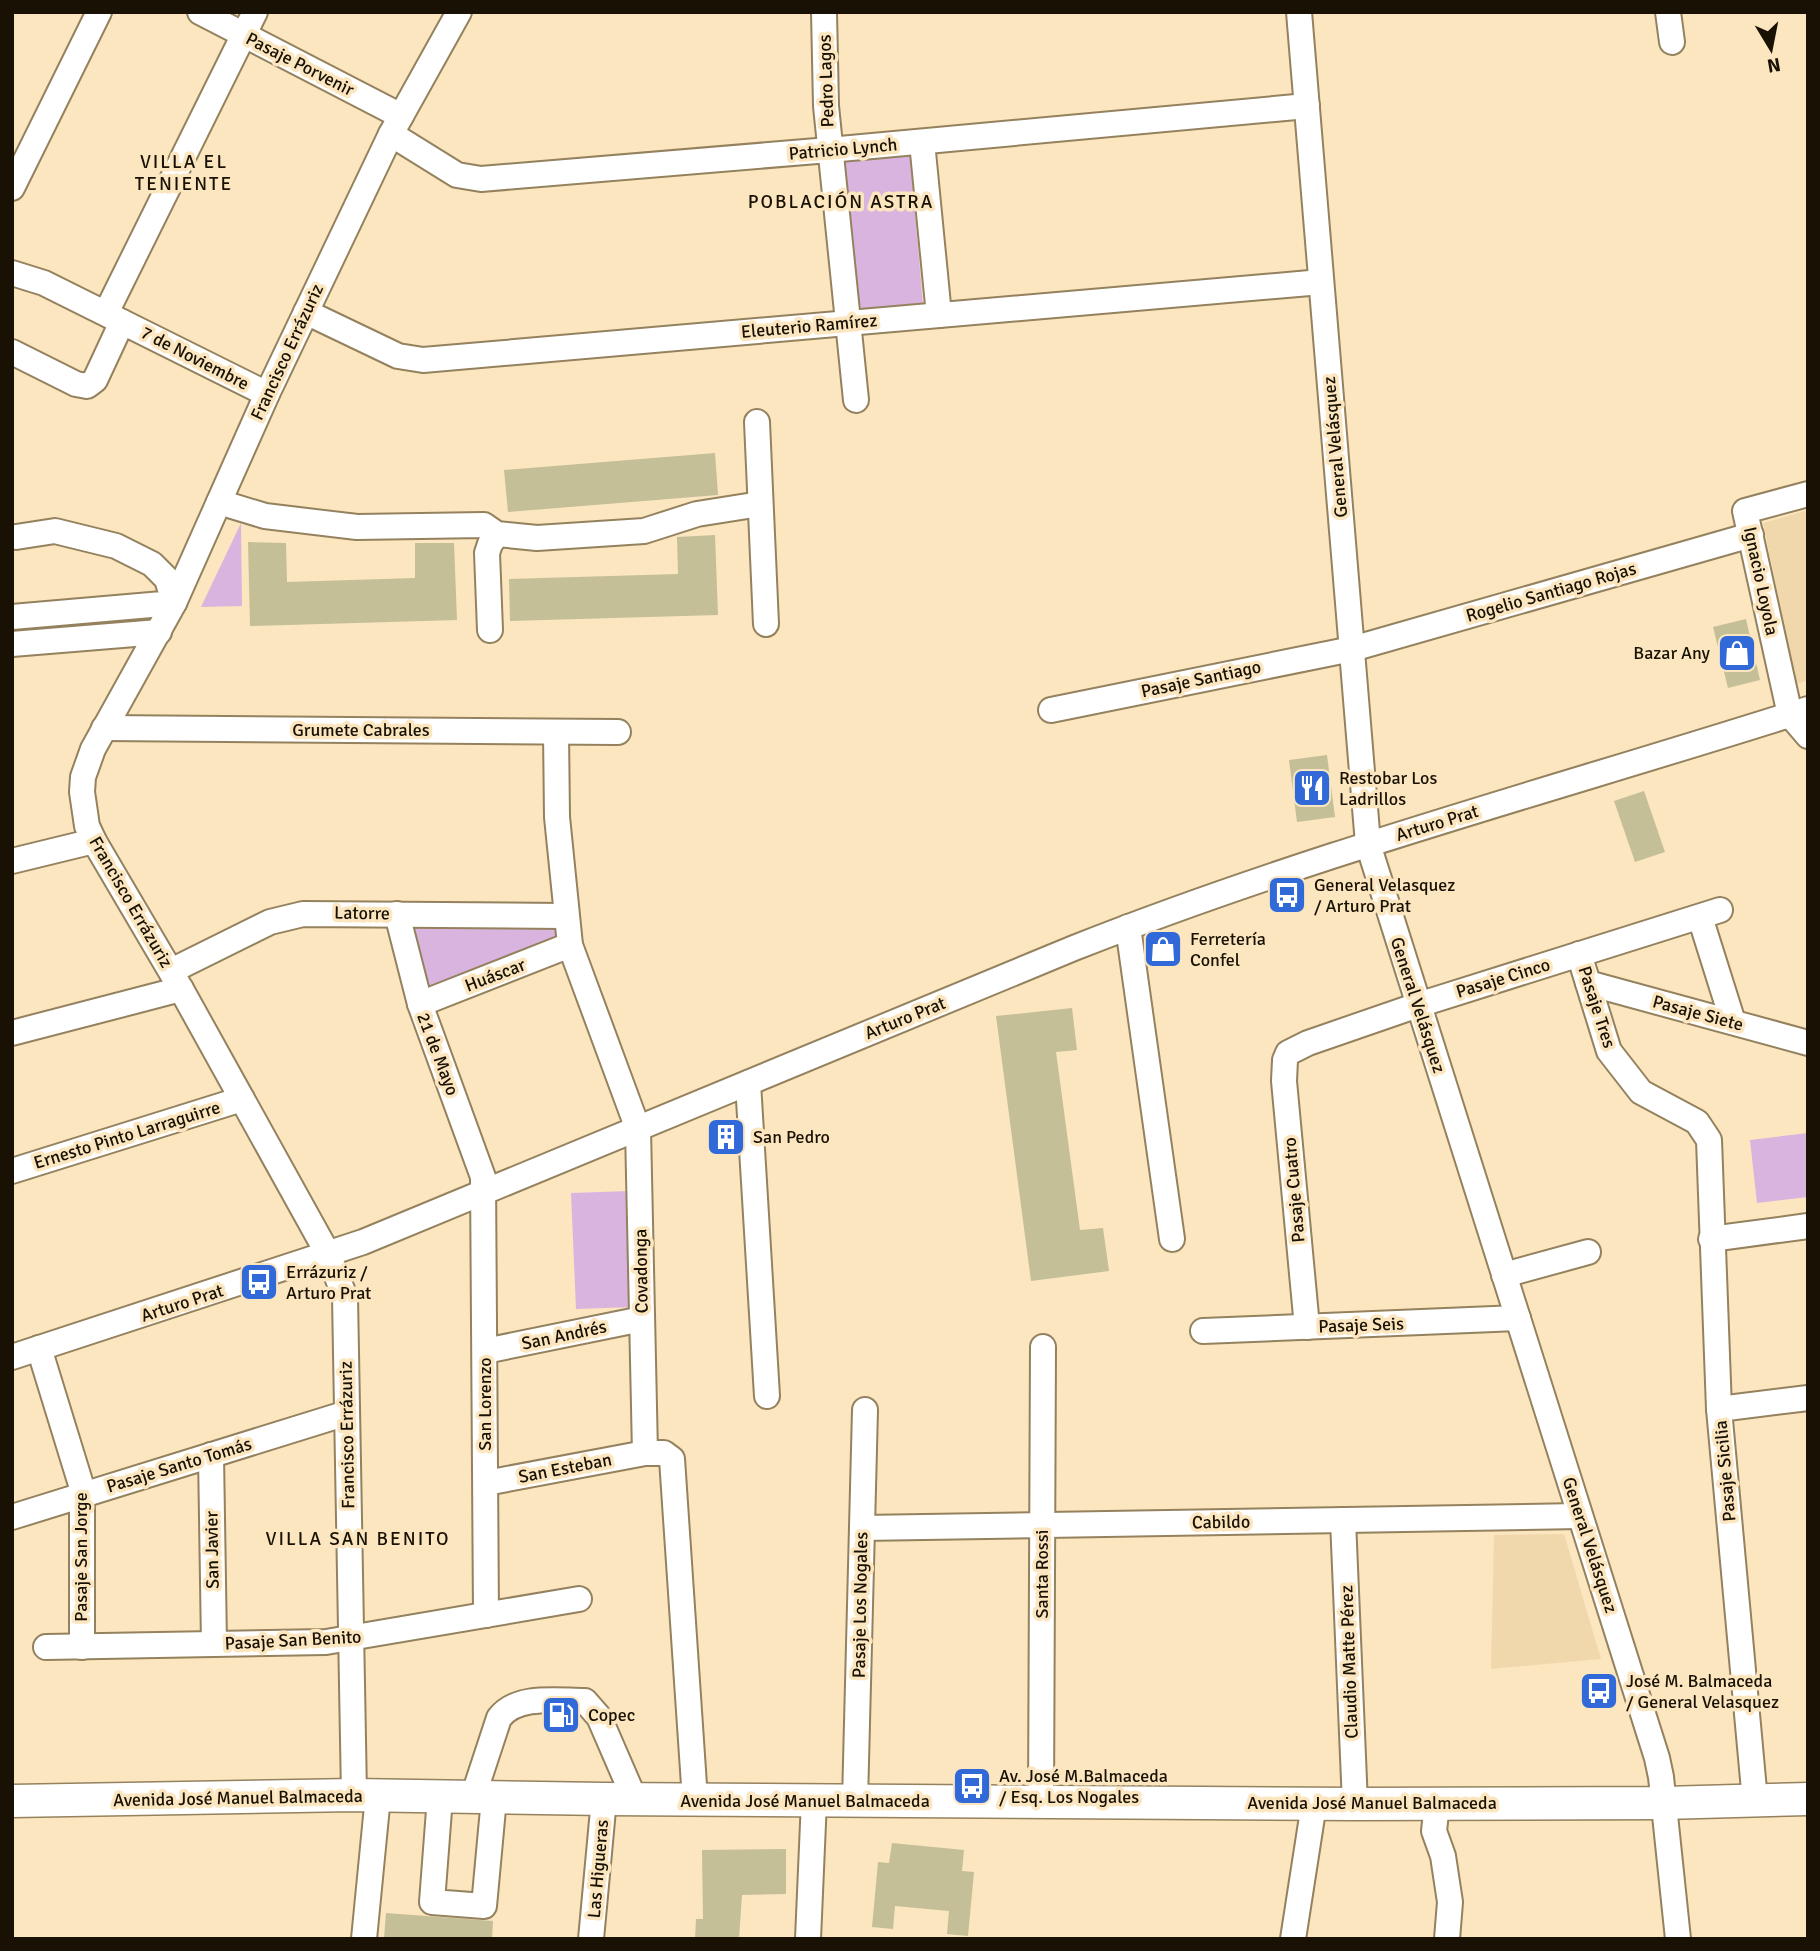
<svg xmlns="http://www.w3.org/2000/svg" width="1820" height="1951" viewBox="0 0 1820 1951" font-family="Signika,sans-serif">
	<rect width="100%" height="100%" fill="#fbe6c0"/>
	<g fill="#f1d8ac">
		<polygon points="1808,510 1808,680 1796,684 1763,523"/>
		<polygon points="1564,1534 1601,1659 1491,1669 1494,1535"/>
	</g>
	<g fill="#d9b4de">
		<polygon points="910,156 923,304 857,310 844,161"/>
		<polygon points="241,523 242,606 201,607"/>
		<polygon points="411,924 555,927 557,939 426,991"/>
		<polygon points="1808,1133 1808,1197 1757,1203 1750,1140"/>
		<polygon points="630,1191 634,1307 576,1309 571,1193"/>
	</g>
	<g fill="#c4bf97">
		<polygon points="715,453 718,495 508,512 504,470"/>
		<polygon points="715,535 718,615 510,621 509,579 678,574 677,537"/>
		<polygon points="248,542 286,543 287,582 415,578 415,543 454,543 457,620 250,626"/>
		<polygon points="1746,619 1760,680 1728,688 1713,627"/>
		<polygon points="1327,755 1335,817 1297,822 1289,760"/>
		<polygon points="1644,791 1665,852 1635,862 1614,801"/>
		<polygon points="1178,937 1181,956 1148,960 1145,942"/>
		<polygon points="1072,1008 1077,1050 1056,1052 1080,1230 1103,1228 1109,1271 1031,1281 996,1016"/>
		<polygon points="736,1124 737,1147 715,1150 711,1128"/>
		<polygon points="892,1843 964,1850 962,1871 974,1872 968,1936 947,1934 949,1911 895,1906 893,1929 872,1927 878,1862 889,1863"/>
		<polygon points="786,1849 786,1894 742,1895 739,1939 695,1939 696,1919 703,1919 702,1850"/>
		<polygon points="386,1913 493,1921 492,1939 384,1939"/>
	</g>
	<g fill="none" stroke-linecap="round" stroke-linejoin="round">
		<g stroke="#94815e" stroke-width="28">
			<g id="minor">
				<polyline points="200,12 401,116"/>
				<polyline points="824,12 826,106 856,400"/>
				<polyline points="1299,12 1368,844 1657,1758 1661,1777 1678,1939"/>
				<polyline points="1668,12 1672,42"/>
				<polyline points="391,134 457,175 481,179 829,150 1307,106"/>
				<polyline points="922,142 939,315"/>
				<polyline points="12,188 99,12"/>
				<polyline points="12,273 44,283 267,394"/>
				<polyline points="306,312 398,356 423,360 1321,282"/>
				<polyline points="106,313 255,12"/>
				<polyline points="12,352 76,384 87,386 95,380 122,322"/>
				<polyline points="757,422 766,624"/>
				<polyline points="1808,494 1745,511 1790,715 1808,736"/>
				<polyline points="219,502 265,516 357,527 484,525 497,534 537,538 644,531 697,514 760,504"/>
				<polyline points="12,617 174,603 167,579 152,564 116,546 55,531 16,537"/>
				<polyline points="490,630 487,553 490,544 497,534"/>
				<polyline points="12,644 159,632"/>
				<polyline points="1051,710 1352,649 1751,535"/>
				<polyline points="104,728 618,732"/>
				<polyline points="556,732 557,817 570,945 638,1129 645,1453"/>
				<polyline points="12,861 94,841"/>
				<polyline points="397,914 420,1004 483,1177 486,1615"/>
				<polyline points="1700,917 1733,1022"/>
				<polyline points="1128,927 1172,1239"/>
				<polyline points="1579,954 1609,1051 1641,1092 1697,1122 1709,1140 1719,1409 1755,1801"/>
				<polyline points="171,971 270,922 303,914 565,916"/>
				<polyline points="1588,983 1808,1043"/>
				<polyline points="420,1004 570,945"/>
				<polyline points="12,1033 181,989"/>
				<polyline points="748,1083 767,1396"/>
				<polyline points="12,1171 242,1099"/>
				<polyline points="1711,1239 1808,1226"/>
				<polyline points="1504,1275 1588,1252"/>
				<polyline points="1307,1327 1284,1081 1285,1060 1288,1053 1308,1043 1418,1005 1720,910"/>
				<polyline points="1203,1331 1518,1318"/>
				<polyline points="39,1348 82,1488 82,1647"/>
				<polyline points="485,1351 642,1319"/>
				<path d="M12,1357L363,1242L1074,948C1314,853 1563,787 1808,709"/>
				<polyline points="1719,1409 1808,1398"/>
				<polyline points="211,1455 214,1644"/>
				<polyline points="486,1483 645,1453 664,1453 672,1459 695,1800"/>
				<polyline points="12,1517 347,1413"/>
				<polyline points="1343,1520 1355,1804"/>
				<polyline points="862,1528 1580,1516"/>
				<polyline points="46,1647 326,1642 579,1599"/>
				<polyline points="354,1795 345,1297 328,1254 181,989 94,841 87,826 82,792 83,777 93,749 174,603 267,394 391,134 459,12"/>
				<polyline points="440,1797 432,1902 484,1906 494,1798"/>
				<path d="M473,1797L499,1718C517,1694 558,1701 585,1701L599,1717L635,1800"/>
				<polyline points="855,1801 865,1410"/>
				<polyline points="1041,1802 1043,1347"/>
				<polyline points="1437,1804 1434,1831 1443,1856 1450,1902 1447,1939"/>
				<polyline points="364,1939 378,1796"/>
				<polyline points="591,1939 604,1799"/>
				<polyline points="808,1939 814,1800"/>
				<polyline points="1293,1939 1314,1804"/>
			</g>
		</g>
		<g stroke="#94815e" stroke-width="35">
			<polyline id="major" points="12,1801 354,1795 604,1799 1355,1804 1664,1803 1808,1799"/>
		</g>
		<use href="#minor" stroke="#fff" stroke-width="24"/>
		<use href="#major" stroke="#fff" stroke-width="32"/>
	</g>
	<defs>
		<g id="shop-square" transform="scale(2.0125)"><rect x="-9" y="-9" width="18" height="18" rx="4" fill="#316ad8" stroke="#fbe6c0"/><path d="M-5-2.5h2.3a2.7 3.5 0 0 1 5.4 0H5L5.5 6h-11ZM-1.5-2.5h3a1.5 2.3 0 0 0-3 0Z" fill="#fff"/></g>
		<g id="restaurant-square" transform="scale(2.0125)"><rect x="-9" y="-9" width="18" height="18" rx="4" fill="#316ad8" stroke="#fbe6c0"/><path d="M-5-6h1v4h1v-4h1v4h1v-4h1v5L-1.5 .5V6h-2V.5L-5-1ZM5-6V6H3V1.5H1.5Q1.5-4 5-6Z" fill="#fff"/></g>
		<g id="bus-square" transform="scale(2.0125)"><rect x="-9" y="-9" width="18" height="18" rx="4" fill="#316ad8" stroke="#fbe6c0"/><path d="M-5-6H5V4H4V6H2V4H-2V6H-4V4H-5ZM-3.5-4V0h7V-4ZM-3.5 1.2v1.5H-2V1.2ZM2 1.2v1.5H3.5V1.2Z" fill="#fff"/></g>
		<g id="building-square" transform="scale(2.0125)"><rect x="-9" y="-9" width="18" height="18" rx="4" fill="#316ad8" stroke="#fbe6c0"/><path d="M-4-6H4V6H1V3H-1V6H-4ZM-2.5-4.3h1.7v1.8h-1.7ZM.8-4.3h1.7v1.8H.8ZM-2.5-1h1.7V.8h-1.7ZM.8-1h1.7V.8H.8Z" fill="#fff"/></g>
		<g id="fuel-square" transform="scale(2.0125)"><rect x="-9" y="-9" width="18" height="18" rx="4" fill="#316ad8" stroke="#fbe6c0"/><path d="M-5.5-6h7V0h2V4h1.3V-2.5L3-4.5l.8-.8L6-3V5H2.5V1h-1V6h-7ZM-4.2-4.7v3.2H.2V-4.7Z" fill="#fff"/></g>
	</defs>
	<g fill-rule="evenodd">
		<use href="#shop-square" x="1737" y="653"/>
		<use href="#restaurant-square" x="1312" y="788"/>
		<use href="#bus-square" x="1287" y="895"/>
		<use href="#shop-square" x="1163" y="949"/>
		<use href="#building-square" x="726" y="1137"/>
		<use href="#bus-square" x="259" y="1282"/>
		<use href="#bus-square" x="1599" y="1691"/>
		<use href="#fuel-square" x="561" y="1715"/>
		<use href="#bus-square" x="972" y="1786"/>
	</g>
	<g text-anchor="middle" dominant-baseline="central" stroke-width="7" stroke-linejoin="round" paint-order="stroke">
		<g font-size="18" fill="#181104" stroke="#fbe6c0">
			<text transform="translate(300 64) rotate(27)">Pasaje Porvenir</text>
			<text transform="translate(826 81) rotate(-92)">Pedro Lagos</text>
			<text transform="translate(843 149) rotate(-5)">Patricio Lynch</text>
			<text transform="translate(809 326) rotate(-5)">Eleuterio Ramírez</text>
			<text transform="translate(287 352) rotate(-65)">Francisco Errázuriz</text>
			<text transform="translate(195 358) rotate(27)">7 de Noviembre</text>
			<text transform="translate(1335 447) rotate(-95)">General Velásquez</text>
			<text transform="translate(1761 581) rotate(78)">Ignacio Loyola</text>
			<text transform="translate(1551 592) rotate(-16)">Rogelio Santiago Rojas</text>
			<text transform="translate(1201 679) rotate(-12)">Pasaje Santiago</text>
			<text x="361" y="730">Grumete Cabrales</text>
			<text transform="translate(1437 823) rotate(-17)">Arturo Prat</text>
			<text transform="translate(131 902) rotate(60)">Francisco Errázuriz</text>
			<text transform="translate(362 913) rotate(1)">Latorre</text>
			<text transform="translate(495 975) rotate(-21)">Huáscar</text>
			<text transform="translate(1503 978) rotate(-17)">Pasaje Cinco</text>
			<text transform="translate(1418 1005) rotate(72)">General Velásquez</text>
			<text transform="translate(1597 1007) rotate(72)">Pasaje Tres</text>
			<text transform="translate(1698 1013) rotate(15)">Pasaje Siete</text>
			<text transform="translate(905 1018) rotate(-22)">Arturo Prat</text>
			<text transform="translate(438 1054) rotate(69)">21 de Mayo</text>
			<text transform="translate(127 1135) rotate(-17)">Ernesto Pinto Larraguirre</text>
			<text transform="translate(1294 1190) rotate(-95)">Pasaje Cuatro</text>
			<text transform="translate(641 1271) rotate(-91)">Covadonga</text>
			<text transform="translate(182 1303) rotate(-18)">Arturo Prat</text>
			<text transform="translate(1361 1325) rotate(-2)">Pasaje Seis</text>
			<text transform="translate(564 1335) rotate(-12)">San Andrés</text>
			<text transform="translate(485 1404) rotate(-90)">San Lorenzo</text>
			<text transform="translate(347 1435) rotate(-91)">Francisco Errázuriz</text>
			<text transform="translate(179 1465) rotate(-17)">Pasaje Santo Tomás</text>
			<text transform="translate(565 1468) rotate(-11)">San Esteban</text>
			<text transform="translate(1725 1471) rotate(-95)">Pasaje Sicilia</text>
			<text transform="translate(1221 1522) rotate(-1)">Cabildo</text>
			<text transform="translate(1590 1545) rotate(72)">General Velásquez</text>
			<text transform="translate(212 1550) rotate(-91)">San Javier</text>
			<text transform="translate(81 1557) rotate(-90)">Pasaje San Jorge</text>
			<text transform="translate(1042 1574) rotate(-90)">Santa Rossi</text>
			<text transform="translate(860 1605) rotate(-89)">Pasaje Los Nogales</text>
			<text transform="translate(293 1640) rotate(-3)">Pasaje San Benito</text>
			<text transform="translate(1349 1662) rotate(-92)">Claudio Matte Pérez</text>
			<text transform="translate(238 1798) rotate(-1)">Avenida José Manuel Balmaceda</text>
			<text x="805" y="1801">Avenida José Manuel Balmaceda</text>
			<text x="1372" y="1803">Avenida José Manuel Balmaceda</text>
			<text transform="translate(598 1869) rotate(-85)">Las Higueras</text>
		</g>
		<g font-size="18" fill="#181104" stroke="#fbe6c0" text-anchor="start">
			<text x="1710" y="653" text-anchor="end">Bazar Any</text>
			<text x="1339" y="778">Restobar Los<tspan x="1339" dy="21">Ladrillos</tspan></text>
			<text x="1314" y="885">General Velasquez<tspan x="1314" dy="21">/ Arturo Prat</tspan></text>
			<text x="1190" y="939">Ferretería<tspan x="1190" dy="21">Confel</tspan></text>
			<text x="753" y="1137">San Pedro</text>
			<text x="286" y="1272">Errázuriz /<tspan x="286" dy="21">Arturo Prat</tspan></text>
			<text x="1626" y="1681">José M. Balmaceda<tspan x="1626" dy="21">/ General Velasquez</tspan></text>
			<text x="588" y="1715">Copec</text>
			<text x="999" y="1776">Av. José M.Balmaceda<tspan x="999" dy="21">/ Esq. Los Nogales</tspan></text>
		</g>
		<g font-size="19" letter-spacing="2" fill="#181104" stroke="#fbe6c0">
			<text x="184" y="162">VILLA EL<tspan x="184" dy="22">TENIENTE</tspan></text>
			<text x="841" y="202">POBLACIÓN ASTRA</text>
			<text x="358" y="1539">VILLA SAN BENITO</text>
		</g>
	</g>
	<rect width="1820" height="1951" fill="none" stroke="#181104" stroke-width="28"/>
	<g transform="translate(1771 49) rotate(170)" stroke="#fbe6c0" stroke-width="5" paint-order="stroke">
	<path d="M0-5L12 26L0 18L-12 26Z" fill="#181104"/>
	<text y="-10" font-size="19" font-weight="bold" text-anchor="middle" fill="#181104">N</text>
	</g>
</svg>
